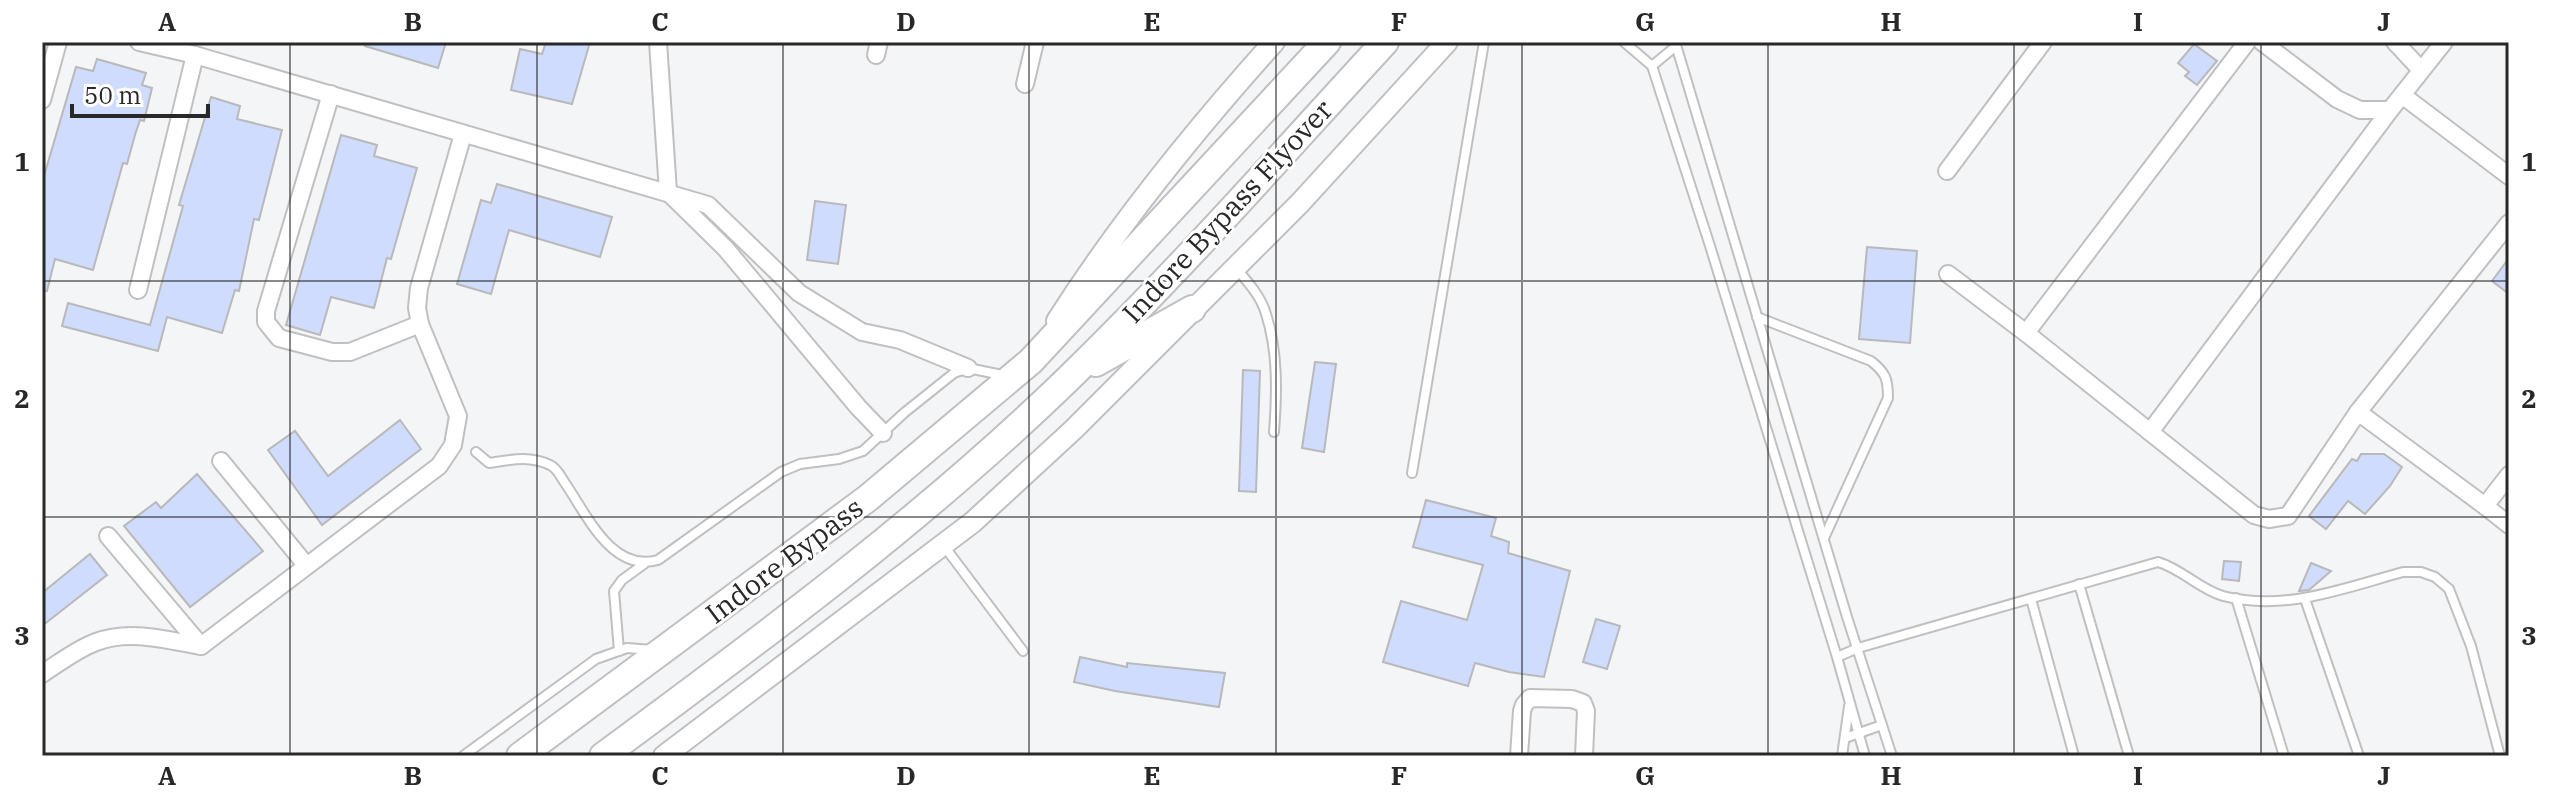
<svg xmlns="http://www.w3.org/2000/svg" width="2551" height="798" viewBox="0 0 2551 798" font-family="'IBM Plex Serif',serif">
	<rect width="100%" height="100%" fill="#f4f5f6"/>
	<g fill="#cfdcfe" stroke="#b9b9ba" stroke-width="2">
		<polygon points="366,42 446,42 438,68 365,46"/>
		<polygon points="546,42 590,42 572,104 511,90 520,49 542,54"/>
		<polygon points="2194,44 2217,61 2197,85 2185,76 2189,72 2178,63"/>
		<polygon points="97,59 146,73 142,85 152,88 144,121 140,120 135,135 127,164 123,163 93,270 55,259 47,291 42,291 42,183 76,67 93,71"/>
		<polygon points="211,97 240,106 237,119 282,130 259,220 254,219 239,291 235,290 222,333 167,317 158,351 62,326 68,303 150,325 183,206 179,205"/>
		<polygon points="341,135 377,145 374,156 417,168 391,259 387,258 374,308 331,297 320,335 286,325"/>
		<polygon points="497,184 612,217 600,257 509,230 491,294 457,284 481,200 491,203"/>
		<polygon points="815,201 846,205 838,264 807,260"/>
		<polygon points="1867,247 1917,251 1910,343 1859,339"/>
		<polygon points="2509,258 2509,294 2492,281"/>
		<polygon points="1315,362 1336,364 1324,452 1302,448"/>
		<polygon points="1243,370 1260,371 1256,492 1239,491"/>
		<polygon points="400,420 421,449 322,525 268,450 295,431 328,476"/>
		<polygon points="2361,454 2384,454 2402,467 2390,486 2365,514 2348,501 2326,529 2309,516 2352,459 2357,461"/>
		<polygon points="197,474 263,551 190,607 124,526 156,502 161,508"/>
		<polygon points="1426,500 1496,518 1491,536 1509,542 1508,553 1570,571 1544,677 1509,672 1475,663 1468,686 1383,662 1401,601 1467,620 1483,565 1413,547"/>
		<polygon points="90,554 107,575 42,626 42,593"/>
		<polygon points="2224,561 2241,562 2239,581 2222,579"/>
		<polygon points="2311,563 2331,571 2309,590 2299,591"/>
		<polygon points="1596,619 1620,626 1607,669 1583,662"/>
		<polygon points="1080,657 1127,667 1127,663 1225,673 1219,707 1115,691 1074,682"/>
	</g>
	<g fill="none" stroke-linecap="round" stroke-linejoin="round">
		<g stroke="#c0c0c2" stroke-width="12">
			<g id="service">
				<polyline points="1624,42 1652,66"/>
				<polyline points="1676,45 1847,617 1892,756"/>
				<polyline points="1676,46 1652,66 1710,246 1837,657 1865,756"/>
				<path d="M1235,267C1247,281 1261,296 1266,314C1278,351 1277,393 1274,432"/>
				<path d="M1757,317L1871,361C1886,373 1888,379 1888,398L1824,538"/>
				<path d="M476,452L489,463C510,460 529,455 550,465C557,468 561,477 565,483C587,515 612,573 658,560L781,472L800,464L839,459L863,451L904,413L954,373L968,368L1007,376"/>
				<polyline points="1412,473 1484,42"/>
				<polyline points="944,546 1023,651"/>
				<polyline points="2079,584 2129,756"/>
				<polyline points="2236,598 2284,756"/>
				<polyline points="2031,599 2074,756"/>
				<polyline points="2305,599 2359,756"/>
				<polyline points="619,651 614,591 622,580 644,564"/>
				<path d="M1837,657L1858,648L2158,562C2182,569 2199,589 2223,596C2285,612 2344,588 2403,572H2421L2435,577L2449,589L2471,646L2500,756"/>
				<polyline points="1845,738 1882,725"/>
				<polyline points="463,756 596,659 627,648 653,650"/>
				<polyline points="1842,756 1849,706"/>
			</g>
		</g>
		<g stroke="#c0c0c2" stroke-width="20">
			<g id="minor">
				<polyline points="139,42 195,55 708,205 799,293 862,332 900,340 968,368"/>
				<polyline points="658,42 668,192 726,249 858,407 883,433"/>
				<polyline points="2262,42 2337,99 2360,110 2390,110 2402,95 2509,176"/>
				<polyline points="2395,42 2421,70"/>
				<polyline points="876,55 879,42"/>
				<polyline points="1025,84 1035,42"/>
				<polyline points="331,94 266,311 266,322 279,338 332,352 350,352 420,324"/>
				<polyline points="2402,95 2444,42"/>
				<polyline points="42,100 58,42"/>
				<polyline points="2390,110 2150,432 2254,515 2269,519 2288,516 2358,412 2485,506 2509,475"/>
				<polyline points="1947,171 2043,42"/>
				<polyline points="1948,274 2026,333 2150,432"/>
				<polyline points="138,290 195,55"/>
				<polyline points="2026,333 2247,42"/>
				<polyline points="2358,412 2509,223"/>
				<polyline points="221,461 306,565"/>
				<polyline points="2485,506 2509,525"/>
				<polyline points="108,536 201,646"/>
				<path d="M42,674C59,663 77,649 96,642C130,629 166,640 201,646L439,466L453,445L458,416L420,324L417,308L419,288L463,134"/>
				<polyline points="1519,756 1522,711 1524,705 1530,698 1572,699 1583,703 1586,711 1584,756"/>
			</g>
		</g>
		<g stroke="#c0c0c2" stroke-width="24">
			<g id="tertiary">
				<path d="M1057,321C1120,222 1195,130 1274,42"/>
				<polyline points="664,756 973,522 1073,430 1300,203 1447,42"/>
			</g>
		</g>
		<g stroke="#c0c0c2" stroke-width="30">
			<g id="trunk">
				<polyline points="1096,363 1192,309"/>
				<polyline points="520,756 868,498 1031,361 1327,42"/>
				<path d="M603,756C764,637 926,517 1069,378C1179,271 1281,155 1385,42"/>
			</g>
		</g>
		<use href="#service" stroke="#fff" stroke-width="8"/>
		<use href="#minor" stroke="#fff" stroke-width="16"/>
		<use href="#tertiary" stroke="#fff" stroke-width="20"/>
		<use href="#trunk" stroke="#fff" stroke-width="26"/>
	</g>
	<path fill="none" stroke="#282829" stroke-width="2" stroke-opacity="0.55" d="M290,42V756M537,42V756M783,42V756M1029,42V756M1276,42V756M1522,42V756M1768,42V756M2014,42V756M2261,42V756M42,281H2509M42,517H2509"/>
	<g text-anchor="middle" dominant-baseline="central" stroke-width="6" stroke-linejoin="round" paint-order="stroke">
		<g font-size="28" fill="#282829" stroke="#fff">
			<text transform="translate(1227 211) rotate(-47)">Indore Bypass Flyover</text>
			<text transform="translate(784 560) rotate(-37)">Indore Bypass</text>
		</g>
	</g>
	<rect width="2551" height="798" fill="none" stroke="#ffffff" stroke-width="88"/>
	<path d="M72 104v12h136v-12" fill="none" stroke="#282829" stroke-width="4"/>
	<text x="84" y="104" font-size="24" fill="#282829" stroke="#ffffff" stroke-width="6" paint-order="stroke">50 m</text>
	<rect x="44" y="44" width="2463" height="710" fill="none" stroke="#282829" stroke-width="3"/>
	<g font-size="26" text-anchor="middle" font-weight="bold" fill="#282829">
		<text x="167" y="31">A</text>
		<text x="413" y="31">B</text>
		<text x="660" y="31">C</text>
		<text x="906" y="31">D</text>
		<text x="1152" y="31">E</text>
		<text x="1399" y="31">F</text>
		<text x="1645" y="31">G</text>
		<text x="1891" y="31">H</text>
		<text x="2138" y="31">I</text>
		<text x="2384" y="31">J</text>
		<text x="22" y="171">1</text>
		<text x="2529" y="171">1</text>
		<text x="22" y="408">2</text>
		<text x="2529" y="408">2</text>
		<text x="22" y="645">3</text>
		<text x="2529" y="645">3</text>
		<text x="167" y="785">A</text>
		<text x="413" y="785">B</text>
		<text x="660" y="785">C</text>
		<text x="906" y="785">D</text>
		<text x="1152" y="785">E</text>
		<text x="1399" y="785">F</text>
		<text x="1645" y="785">G</text>
		<text x="1891" y="785">H</text>
		<text x="2138" y="785">I</text>
		<text x="2384" y="785">J</text>
	</g>
</svg>
